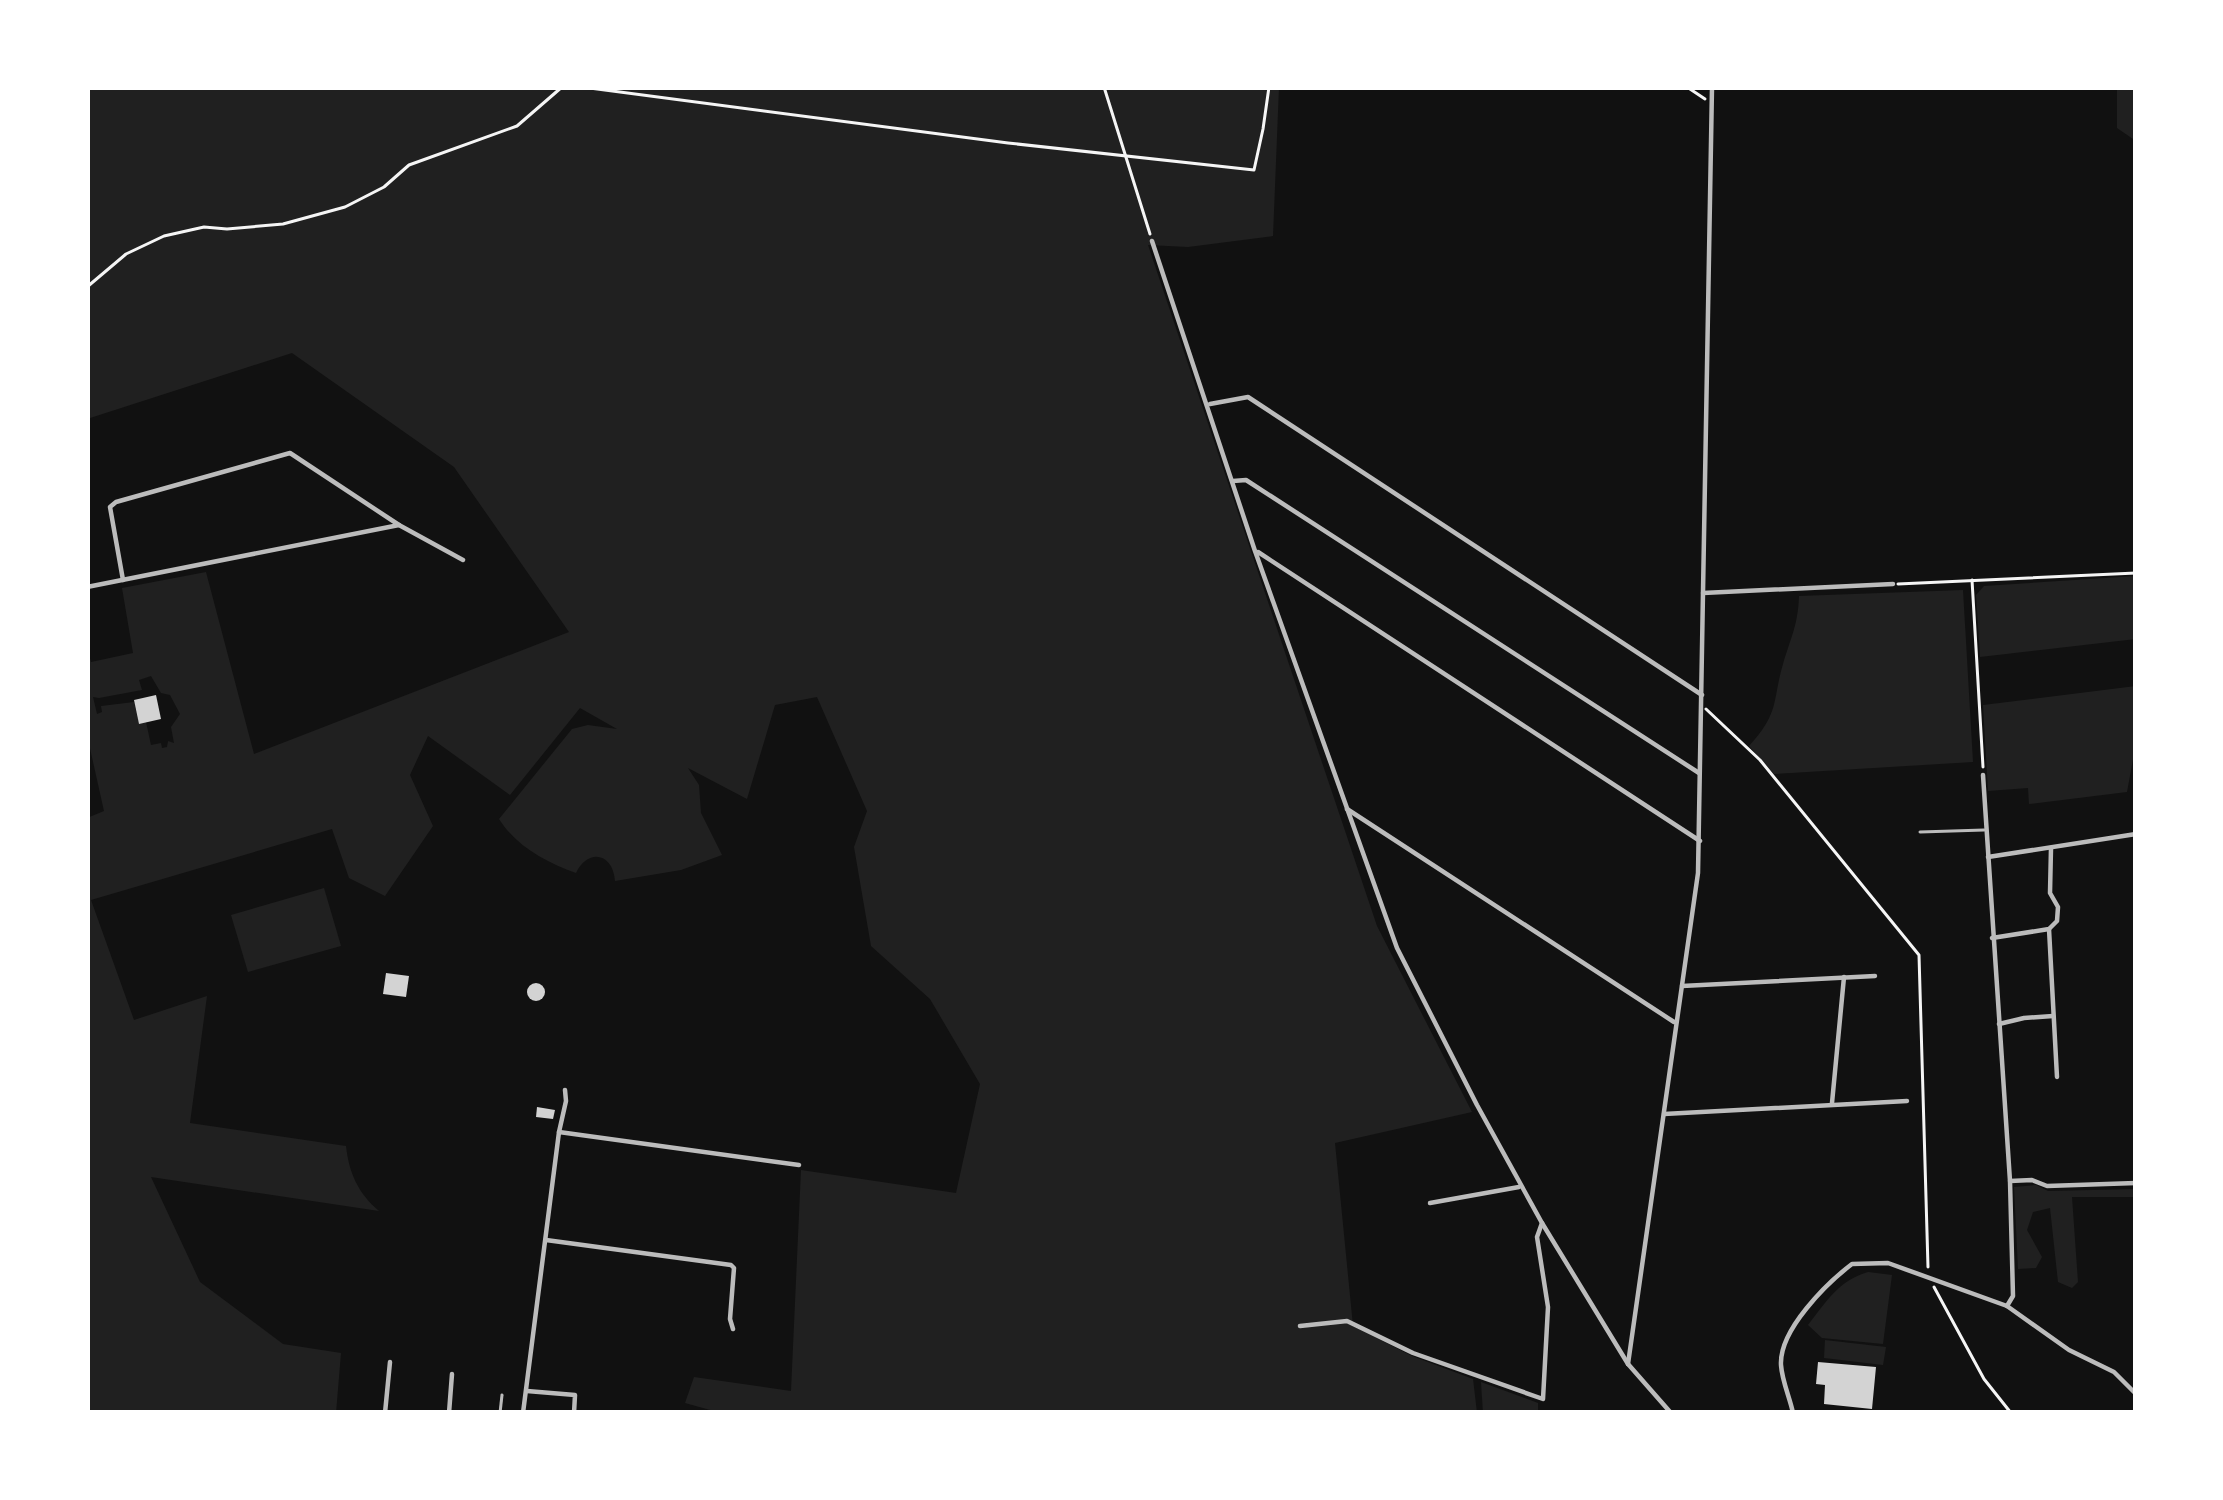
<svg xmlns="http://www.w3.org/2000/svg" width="2223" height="1500" viewBox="0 0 2223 1500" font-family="'PT Sans',sans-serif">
	<rect width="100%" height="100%" fill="#111"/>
	<g fill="#202020" fill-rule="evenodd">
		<path d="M87,87H1279L1273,236L1188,247L1148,245L1377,926L1472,1112L1335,1143L1353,1326L1412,1356L1473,1379L1477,1413H721L685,1403L694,1377L791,1391L801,1170L956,1193L980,1084L930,999L871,946L854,847L867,811L817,697L775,705L747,799L688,768L699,785L701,813L722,855L681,870L615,881C613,853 588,848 576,873C546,862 517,847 499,819L572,729L588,725L617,729L580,708L510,795L428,736L410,775L433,826L385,896L349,878L332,829L91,900L134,1020L207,996L190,1123L346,1146C349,1173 358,1193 379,1211L151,1177L200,1282L283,1344L341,1353L336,1413H87V818L104,811L87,735V648L91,662L133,653L122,588L206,572L254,754L569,632L454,467L292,353L87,419ZM151,676L161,693L170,695L180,714L171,727L174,743L168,741L167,747L162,748L161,743L151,745L146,722L139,723L134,702L101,706L102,712L97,714L93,697L99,698L142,690L139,680Z"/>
		<polygon points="2117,87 2136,87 2136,141 2117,128"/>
		<polygon points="2136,576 2136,639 1980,657 1976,595 1984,586"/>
		<path d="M1963,590L1973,762L1774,774L1749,746C1780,712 1772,702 1783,664C1791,637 1798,625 1799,596Z"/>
		<polygon points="2136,686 2136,743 2127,792 2029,804 2028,788 1988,791 1983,705"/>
		<polygon points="324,888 341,946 248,972 231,915"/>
		<polygon points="2036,1185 2048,1191 2136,1189 2136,1197 2072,1197 2078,1282 2072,1288 2058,1282 2050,1208 2033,1212 2027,1230 2042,1257 2036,1268 2018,1269 2014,1187"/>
		<path d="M1868,1272L1892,1275L1883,1344L1822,1338L1808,1325C1826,1302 1839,1280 1868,1272Z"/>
		<polygon points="1825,1340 1886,1347 1883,1365 1824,1358"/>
		<polygon points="1481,1382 1538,1403 1538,1413 1483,1413"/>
	</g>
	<g fill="#d3d3d3">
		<polygon points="156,695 161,719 139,724 134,700"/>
		<polygon points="386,973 409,976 406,997 383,994"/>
		<circle cx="536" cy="992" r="9"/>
		<polygon points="537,1107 555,1110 553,1119 536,1117"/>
		<polygon points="1818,1362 1876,1367 1872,1409 1824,1404 1825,1385 1816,1384"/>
	</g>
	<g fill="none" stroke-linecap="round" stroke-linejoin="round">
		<g stroke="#f5f5f5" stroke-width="3">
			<polyline points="582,87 1008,143 1254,170 1263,129 1269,87"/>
			<polyline points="1104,87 1150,234"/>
			<polyline points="1687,87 1705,99"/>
			<polyline points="87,287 126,254 164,236 204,227 227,229 283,224 345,207 384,187 409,165 517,126 562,87"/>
			<polyline points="1972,580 1983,767"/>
			<polyline points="1898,584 2136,573"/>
			<polyline points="1706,709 1760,760 1919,955 1928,1267"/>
			<polyline points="1934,1287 1984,1379 2011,1413"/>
		</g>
		<g stroke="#bcbcbc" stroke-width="3">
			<polyline points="1920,832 1984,830"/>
			<polyline points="500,1413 502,1395"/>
		</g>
		<g stroke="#bcbcbc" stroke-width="4.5">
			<polyline points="1152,241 1255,551 1397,948 1477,1105 1542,1223 1628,1364 1671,1413"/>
			<polyline points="1210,404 1248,397 1702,695"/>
			<polyline points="1233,481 1246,480 1699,773"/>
			<polyline points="1258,552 1700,841"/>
			<polyline points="123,580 110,507 116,502 290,453 399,525"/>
			<polyline points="87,587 399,525 463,560"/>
			<polyline points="1703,593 1893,584"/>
			<polyline points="1983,775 2010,1181 2013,1296 2007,1306"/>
			<polyline points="1347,809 1674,1022"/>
			<polyline points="1988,857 2136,834"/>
			<polyline points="2049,929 2057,1077"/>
			<polyline points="1992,938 2049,929 2057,921 2058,907 2050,893 2051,848"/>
			<polyline points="1682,986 1875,976"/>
			<polyline points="1999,1024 2024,1018 2053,1016"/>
			<polyline points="1832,1103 1844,977"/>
			<polyline points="1664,1114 1907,1101"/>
			<polyline points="559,1132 799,1165"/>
			<polyline points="2010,1181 2032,1180 2047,1186 2136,1183"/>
			<polyline points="1430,1203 1519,1187"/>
			<polyline points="546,1240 731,1265 734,1268 730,1319 733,1329"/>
			<polyline points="1300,1326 1347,1321 1413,1353 1543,1399 1548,1307 1537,1237 1542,1223"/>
			<polyline points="1628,1364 1698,873 1712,87"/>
			<polyline points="527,1391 575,1395 574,1413"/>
			<polyline points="385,1413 390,1362"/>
			<polyline points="449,1413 452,1374"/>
			<polyline points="523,1413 559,1132 566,1101 565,1090"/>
			<path d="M1793,1413C1790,1398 1782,1381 1781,1365C1779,1330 1827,1283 1852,1264L1888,1263L2007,1306L2069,1350L2114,1372L2136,1394"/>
		</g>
	</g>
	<rect width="2223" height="1500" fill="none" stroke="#ffffff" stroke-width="180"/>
</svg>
